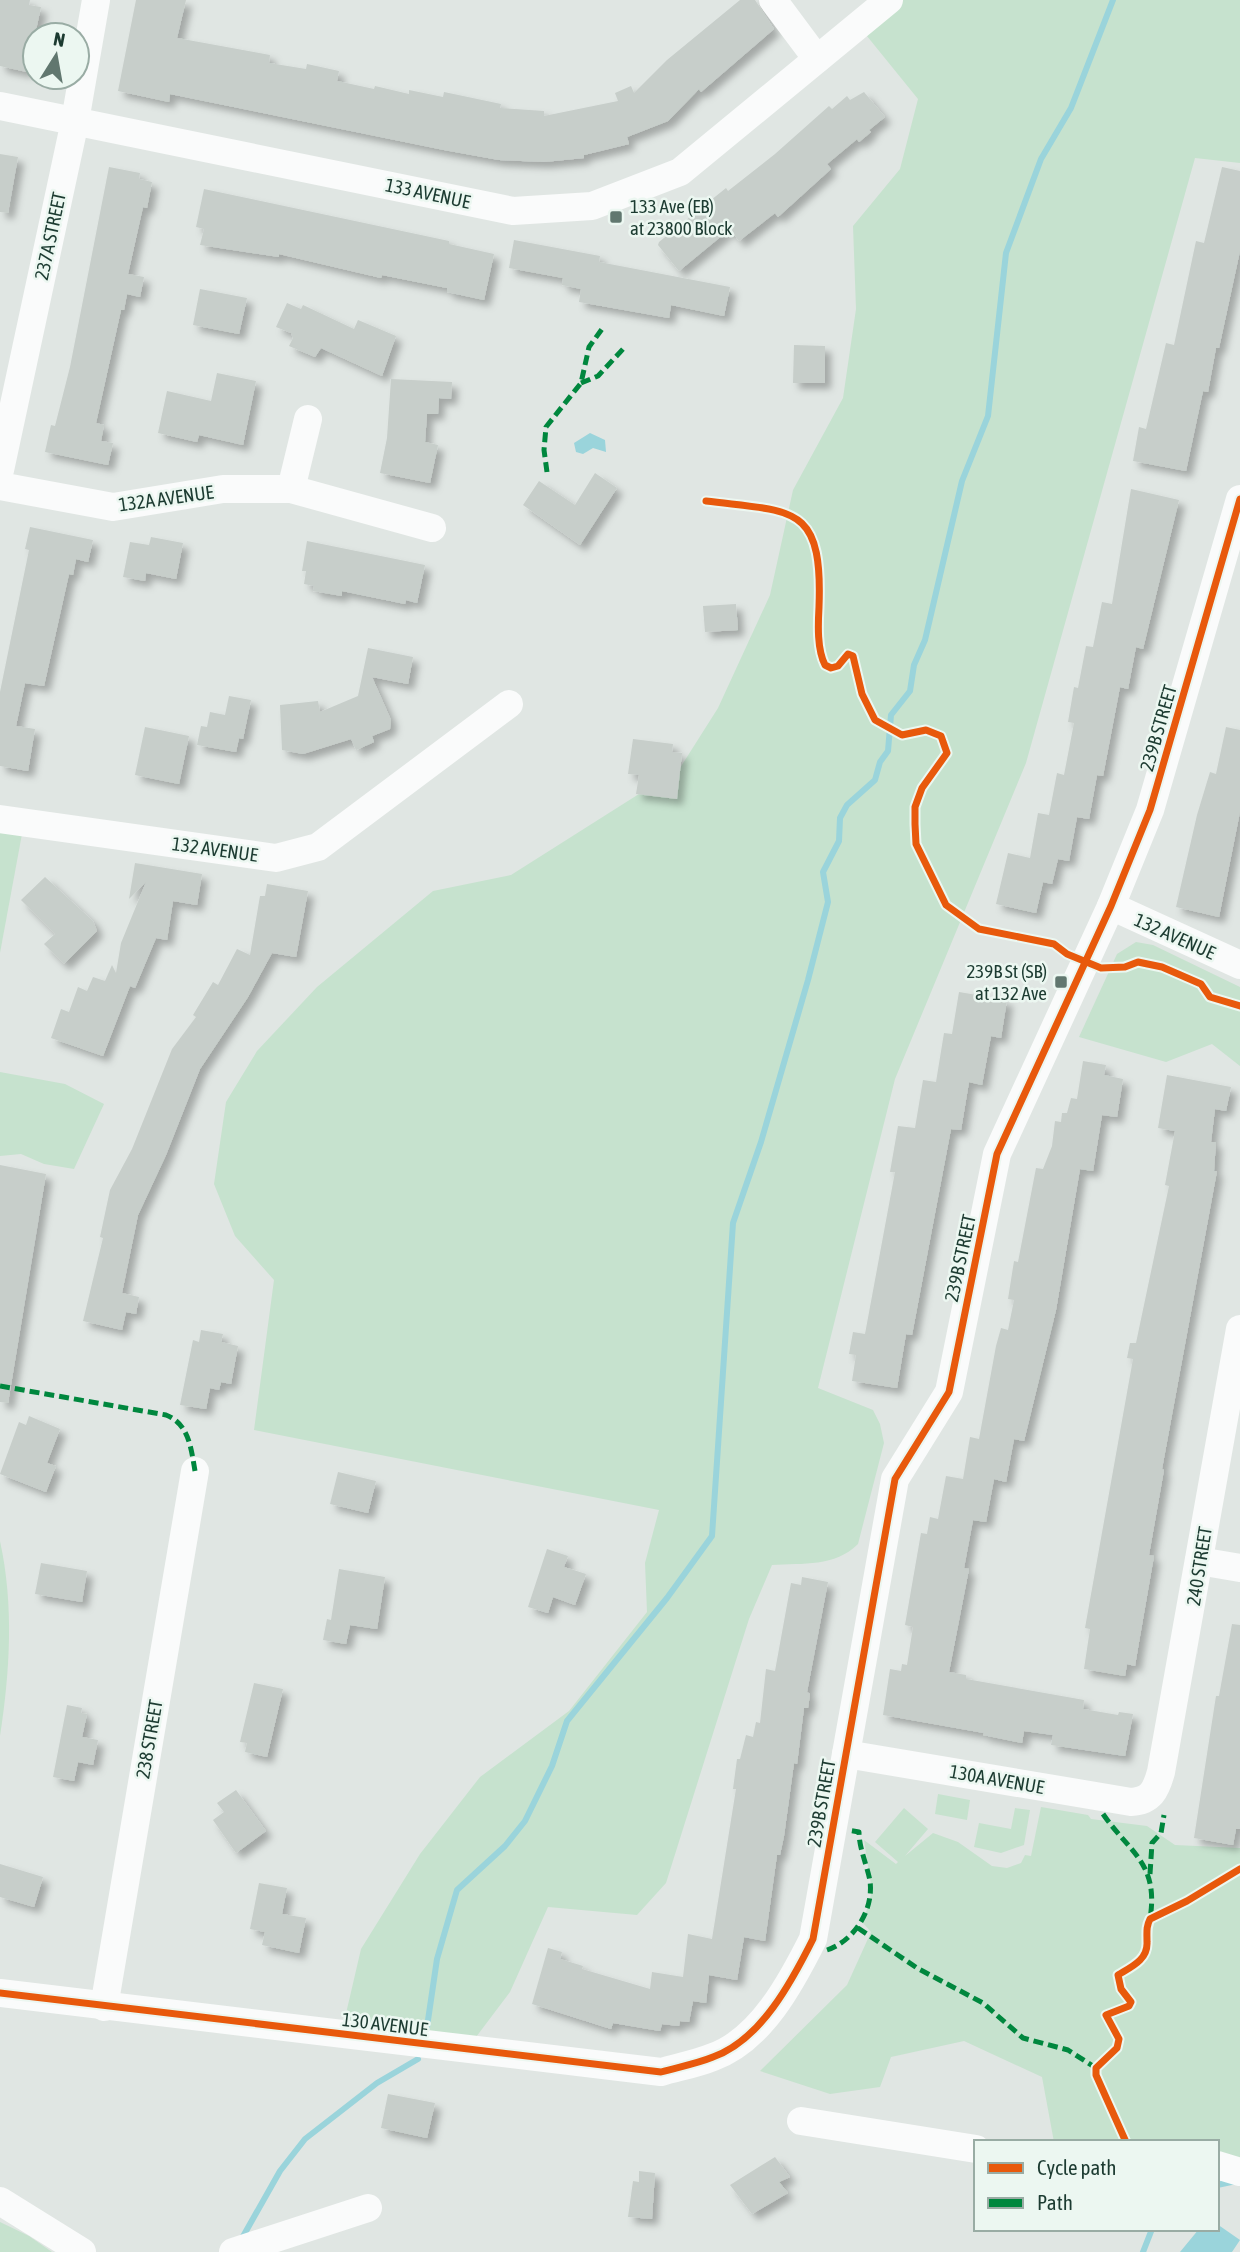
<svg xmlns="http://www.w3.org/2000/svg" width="1240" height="2252" viewBox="0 0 1240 2252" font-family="'Asap Condensed',sans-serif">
	<defs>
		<filter id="shadow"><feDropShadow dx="6" dy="6" stdDeviation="3.5" flood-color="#0004"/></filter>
	</defs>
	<rect width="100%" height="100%" fill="#e0e6e3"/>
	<g fill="#c6e2ce">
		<path d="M889,0H1240V163L1195,158L1026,763L895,1079L818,1388L873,1410L880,1424L884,1443L858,1544C835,1567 803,1563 772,1565L749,1619L666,1883L637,1915L548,1907L510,1992L467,2049L341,2035L361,1949L420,1854L480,1777L569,1711L647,1612L645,1563L659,1510L254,1430L274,1280L235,1236L214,1184L226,1102L257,1051L317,987L433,891L511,875L680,768L718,708L770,595L793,490L843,398L856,309L853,226L900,169L918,99L858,25Z"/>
		<polygon points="0,830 22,834 0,953"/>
		<polygon points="1136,942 1153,945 1240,987 1240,1066 1212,1044 1166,1062 1079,1037 1117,954"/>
		<polygon points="0,1072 65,1084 104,1104 74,1169 44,1164 21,1154 0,1156"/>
		<path d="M0,1541C14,1605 10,1671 0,1736Z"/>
		<polygon points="938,1794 970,1800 967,1820 935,1814"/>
		<polygon points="1041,1807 1088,1815 1091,1819 1147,1826 1175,1845 1240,1848 1240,2163 1217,2155 1217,2142 1054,2142 1042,2077 964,2041 891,2057 880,2087 830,2094 760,2071 847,1985 871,1932 863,1923 872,1891 864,1840 896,1864 898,1862 875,1842 904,1808 928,1829 905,1856 933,1833 958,1842 992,1866 1007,1868 1021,1863 1025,1855 1031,1856"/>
		<polygon points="1015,1808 1030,1810 1024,1845 1001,1853 974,1847 979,1823 1011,1829"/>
		<polygon points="0,2222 29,2236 52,2252 0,2252"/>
	</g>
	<g fill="#9ad4db">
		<polygon points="590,433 605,440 606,452 593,448 583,454 576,452 574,443"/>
		<polygon points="1217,2224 1240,2240 1232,2252 1180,2252 1199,2229 1217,2229"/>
	</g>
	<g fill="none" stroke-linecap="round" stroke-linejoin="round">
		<g stroke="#9ad4db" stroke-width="6">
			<polyline points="427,2027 437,1959 457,1890 505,1846 525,1821 552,1766 567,1721 667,1598 712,1536 733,1223 761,1142 808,980 828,902 823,872 839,841 840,818 847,805 875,780 880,762 888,751 891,715 910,691 914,665 925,640 962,481 988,416 1006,253 1041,159 1071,108 1113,0"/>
			<polyline points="1217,2185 1236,2181"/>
			<polyline points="241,2240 280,2171 305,2139 377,2083 418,2059"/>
			<polyline points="1143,2252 1152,2229"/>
		</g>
	</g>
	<g fill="#c7ceca" filter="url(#shadow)">
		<polygon points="0,0 30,0 29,5 41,7 27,72 0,66"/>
		<polygon points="136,0 186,0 177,38 270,55 269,63 306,69 307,64 339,71 337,81 374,89 375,86 409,94 409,90 443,97 444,92 501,104 500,108 544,111 544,116 618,101 615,93 631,86 634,93 667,60 740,0 755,0 774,29 701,92 699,89 668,121 627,137 629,144 584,155 584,158 544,162 499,160 444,150 170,94 169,102 118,91"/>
		<polygon points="864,92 885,117 869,130 871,132 859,142 857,139 827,164 831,169 778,217 775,213 739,241 730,229 679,271 658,245 659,242 726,188 728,191 775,154 829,106 832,109 847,96 850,100"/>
		<polygon points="0,154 18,157 8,213 0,212"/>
		<polygon points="109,167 140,173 139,179 152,182 147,208 143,207 128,274 144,277 140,297 127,294 124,310 121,310 96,423 104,425 101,441 113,443 108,465 45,452 51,425 55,426 70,367"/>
		<polygon points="1222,167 1240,171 1240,251 1219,348 1216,348 1208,392 1203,391 1186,471 1133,461 1139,427 1146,429 1166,343 1174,345 1196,241 1204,243"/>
		<polygon points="204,189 449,241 449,244 494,254 484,300 447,292 447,288 382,275 381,278 279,254 279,257 200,245 204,229 196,227"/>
		<polygon points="514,240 600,256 599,262 730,287 724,316 671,305 669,318 579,302 581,289 562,285 563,278 509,268"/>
		<polygon points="200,289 247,298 239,334 193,325"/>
		<polygon points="287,303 301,309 303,305 354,329 358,320 396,336 382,376 321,348 315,357 289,346 293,338 291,333 276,327"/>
		<polygon points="794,345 825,346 825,383 793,383"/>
		<polygon points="217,373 256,381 243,445 199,435 197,442 158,433 167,391 211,401"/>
		<polygon points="391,379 452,382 451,399 439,398 438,414 427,414 425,442 438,445 430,483 380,473 387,438"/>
		<polygon points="595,473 617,488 580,545 523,505 539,481 575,505"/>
		<polygon points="1131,489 1179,500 1143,649 1136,647 1128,689 1120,687 1103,776 1097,775 1089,819 1077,817 1069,861 1058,859 1052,884 1043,882 1036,913 996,904 1008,853 1030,858 1038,813 1049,815 1057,773 1064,775 1074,723 1068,722 1074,687 1078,688 1086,646 1093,647 1102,602 1112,604"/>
		<polygon points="30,527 93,540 88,562 76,559 73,575 69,574 44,686 25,683 16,726 35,729 28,771 0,766 0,692 29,550 25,549"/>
		<polygon points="151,537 183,543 176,579 146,573 145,581 123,577 130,542 149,545"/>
		<polygon points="307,541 425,565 417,603 406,600 405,604 342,591 342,596 313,591 314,586 304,584 306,571 302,571"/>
		<polygon points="736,604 738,630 705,632 703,606"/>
		<polygon points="368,648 413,657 408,684 372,677 391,720 390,729 372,736 374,742 356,750 351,739 303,754 282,750 280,705 318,701 320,712 358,696"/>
		<polygon points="229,696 251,700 243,739 239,738 236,752 197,745 201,726 207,727 210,712 225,715"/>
		<polygon points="145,727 189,736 179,784 135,775"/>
		<polygon points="1226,727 1240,730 1240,812 1219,917 1176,907 1197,815 1210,772 1216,774"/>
		<polygon points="633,739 673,744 672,752 682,753 677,799 636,794 639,775 628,774"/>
		<polygon points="135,863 202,874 197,905 173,901 167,940 156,938 135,988 130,986 103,1056 51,1038 61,1009 69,1012 78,987 87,991 93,977 105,981 112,965 116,973 121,943 146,882 129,899"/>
		<polygon points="45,877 93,921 97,931 64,964 44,944 55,934 21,900"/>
		<polygon points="267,884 308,891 296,957 272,953 248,997 200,1069 166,1155 138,1215 122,1293 139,1297 136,1314 126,1312 122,1330 83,1321 103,1238 100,1237 110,1190 132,1149 172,1049 196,1017 193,1015 213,982 218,985 237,949 250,955 260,896 265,896"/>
		<polygon points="959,992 1007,1000 1001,1038 991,1036 982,1085 969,1082 961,1130 951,1129 912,1335 906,1334 897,1388 852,1381 856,1355 849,1354 853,1332 865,1334 895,1172 890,1172 898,1126 915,1128 923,1080 936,1082 944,1033 952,1034"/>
		<polygon points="1083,1061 1106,1065 1104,1075 1123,1079 1117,1117 1102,1115 1093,1171 1080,1169 1056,1310 1024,1441 1014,1439 1006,1482 994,1479 986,1522 973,1520 964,1568 969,1569 949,1672 966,1675 966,1679 1084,1700 1083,1709 1118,1715 1119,1712 1133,1714 1125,1756 1051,1745 1053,1735 1024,1731 1022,1743 983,1735 984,1733 883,1715 890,1669 901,1671 902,1664 907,1665 913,1627 905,1625 921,1533 927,1534 930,1517 938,1519 946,1476 963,1479 970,1437 979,1439 996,1346 1001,1328 1008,1330 1014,1300 1008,1299 1014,1261 1018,1262 1036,1168 1043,1169 1052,1146 1055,1121 1061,1122 1062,1113 1067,1113 1071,1098 1077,1099"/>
		<polygon points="1167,1075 1231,1087 1226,1111 1215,1109 1211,1142 1216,1142 1214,1171 1217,1171 1162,1469 1164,1470 1149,1555 1154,1556 1138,1648 1135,1666 1127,1664 1125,1676 1084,1669 1090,1629 1085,1628 1133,1359 1127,1358 1130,1343 1136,1343 1169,1186 1165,1185 1175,1131 1158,1128"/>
		<polygon points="0,1165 46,1174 8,1403 0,1402"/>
		<polygon points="201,1330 223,1334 221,1342 238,1346 231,1384 221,1382 219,1390 210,1388 206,1409 180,1405 193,1340 199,1342"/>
		<polygon points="29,1416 60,1429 47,1463 56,1466 46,1492 0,1474 19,1422 26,1425"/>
		<polygon points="338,1472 376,1481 368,1513 330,1504"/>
		<polygon points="547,1549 568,1556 564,1567 586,1574 575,1605 553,1597 548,1613 528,1607"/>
		<polygon points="41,1563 87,1571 82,1602 35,1594"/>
		<polygon points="339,1569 385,1577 377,1629 350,1625 346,1644 323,1640 327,1619 331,1620"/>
		<polygon points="802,1577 828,1582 807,1692 810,1694 808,1708 804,1708 797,1764 794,1763 784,1836 780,1855 777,1855 765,1941 744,1937 737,1980 709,1975 706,2003 693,2001 689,2022 680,2021 679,2026 662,2024 660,2031 613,2023 611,2029 532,2004 548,1948 562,1952 560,1959 583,1966 582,1969 650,1989 652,1972 683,1977 688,1934 712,1939 736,1789 733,1789 737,1759 740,1759 746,1735 753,1737 756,1722 760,1723 766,1669 775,1671 791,1583 801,1585"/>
		<polygon points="1232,1624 1240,1625 1240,1829 1236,1829 1233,1845 1194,1838 1216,1696 1219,1696"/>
		<polygon points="254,1683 283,1689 267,1757 245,1752 247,1743 240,1742"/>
		<polygon points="67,1705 82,1708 81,1713 87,1714 82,1737 98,1740 93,1765 78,1762 74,1781 53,1777"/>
		<polygon points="236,1790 266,1831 236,1853 213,1820 224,1812 217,1803"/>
		<polygon points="0,1864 43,1877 34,1907 0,1897"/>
		<polygon points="259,1883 287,1888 282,1914 306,1918 299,1953 262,1945 265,1932 250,1929"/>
		<polygon points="388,2094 435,2103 427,2138 381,2128"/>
		<polygon points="775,2157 790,2177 779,2182 788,2193 752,2214 730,2185"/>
		<polygon points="639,2171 655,2173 652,2219 628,2217 633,2181 639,2182"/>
	</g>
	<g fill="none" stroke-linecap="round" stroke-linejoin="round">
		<g stroke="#fafbfb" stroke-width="28">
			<polyline points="773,0 817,59"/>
			<polyline points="0,106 513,211 592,206 680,172 889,0"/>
			<polyline points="0,470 75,121 96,0"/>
			<polyline points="0,486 113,507 223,489 291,489 432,528"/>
			<polyline points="291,489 308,419"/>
			<polyline points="0,819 276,858 318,847 509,704"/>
			<polyline points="1111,906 1240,965"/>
			<polyline points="1199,1561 1240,1568"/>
			<path d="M846,1754L1131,1802C1151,1801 1156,1790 1161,1772L1240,1329"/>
			<path d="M0,1993L661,2072C678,2067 696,2064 713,2057C761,2040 792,1981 813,1939L895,1479L949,1392L997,1154L1111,906L1150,810L1240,499"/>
			<polyline points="104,2007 195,1471"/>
			<polyline points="801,2121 976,2149"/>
			<polyline points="1217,2165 1240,2172"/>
			<polyline points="0,2201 82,2252"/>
			<polyline points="233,2252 368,2208"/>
		</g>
		<g stroke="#00873e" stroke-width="5" stroke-dasharray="10 5" stroke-linecap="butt">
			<polyline points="581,383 598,376 624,348"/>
			<polyline points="547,472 544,450 546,427 581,383 589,347 602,329"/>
			<path d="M0,1386L166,1415C189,1424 191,1448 195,1471"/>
			<path d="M1103,1814C1130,1853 1159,1863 1150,1919"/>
			<polyline points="1150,1874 1152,1843 1161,1833 1164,1815"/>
			<polyline points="858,1928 917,1968 983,2003 1023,2038 1068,2050 1096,2068"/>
			<path d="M827,1950C854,1941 874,1910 870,1881C867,1865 859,1848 859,1832L847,1830"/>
		</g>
		<g stroke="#ecf7f1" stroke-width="11">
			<g id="cycleway">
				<path d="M706,501C793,512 823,503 819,607C818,625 817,649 825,665L831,668L838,666L848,654L853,656L862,694L875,720L902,735L926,730L941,736L947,753L922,788L915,807V824L916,844L946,905L979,929L1054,944L1067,954L1101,968L1125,967L1138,962L1162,967L1201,984L1210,997L1240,1006"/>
				<path d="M0,1993L661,2072C678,2067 696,2064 713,2057C761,2040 792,1981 813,1939L895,1479L949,1392L997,1154L1111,906L1150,810L1240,499"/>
				<path d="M1126,2142L1096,2075V2068L1117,2048L1119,2039L1106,2015L1129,2006L1131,2002L1121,1989L1118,1975C1131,1967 1148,1960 1147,1942C1147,1932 1146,1927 1150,1919L1187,1901L1240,1869"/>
			</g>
		</g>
		<use href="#cycleway" stroke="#e8590c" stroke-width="7"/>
	</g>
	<g fill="#61776f" stroke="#ecf7f1" stroke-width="2.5">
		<rect x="609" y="210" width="14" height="14" rx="3.5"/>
		<rect x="1054" y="975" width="14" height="14" rx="3.5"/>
	</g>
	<g text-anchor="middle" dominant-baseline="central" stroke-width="5" stroke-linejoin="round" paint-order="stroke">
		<g font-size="19" fill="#1c3b31" stroke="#ecf7f1">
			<text transform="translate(428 193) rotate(12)">133 AVENUE</text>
			<text transform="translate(50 236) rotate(-78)">237A STREET</text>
			<text transform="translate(166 498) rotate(-8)">132A AVENUE</text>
			<text transform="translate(1158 728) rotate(-74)">239B STREET</text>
			<text transform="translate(215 849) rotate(8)">132 AVENUE</text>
			<text transform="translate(1175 936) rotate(24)">132 AVENUE</text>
			<text transform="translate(960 1258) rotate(-78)">239B STREET</text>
			<text transform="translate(1199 1566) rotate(-81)">240 STREET</text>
			<text transform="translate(149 1739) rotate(-80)">238 STREET</text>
			<text transform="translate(997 1779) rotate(10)">130A AVENUE</text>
			<text transform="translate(821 1803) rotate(-80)">239B STREET</text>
			<text transform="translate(385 2024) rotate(7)">130 AVENUE</text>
		</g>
		<g font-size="19" fill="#1c3b31" stroke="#ecf7f1" text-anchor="start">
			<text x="630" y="206">133 Ave (EB)<tspan x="630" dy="22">at 23800 Block</tspan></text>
			<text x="1047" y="971" text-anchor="end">239B St (SB)<tspan x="1047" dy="22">at 132 Ave</tspan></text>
		</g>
	</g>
	<rect x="974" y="2140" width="245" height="91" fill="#ecf7f1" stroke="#99aca4" stroke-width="2"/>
	<rect x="988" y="2163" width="35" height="10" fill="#e8590c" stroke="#99aca4" stroke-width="2"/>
	<text x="1037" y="2175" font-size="21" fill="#1c3b31">Cycle path</text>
	<rect x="988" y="2198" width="35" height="10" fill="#00873e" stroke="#99aca4" stroke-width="2"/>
	<text x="1037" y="2210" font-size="21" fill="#1c3b31">Path</text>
	<g transform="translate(56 56) rotate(11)"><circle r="33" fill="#ecf7f1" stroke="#99aca4" stroke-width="2"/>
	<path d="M0-5L12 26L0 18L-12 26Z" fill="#61776f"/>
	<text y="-10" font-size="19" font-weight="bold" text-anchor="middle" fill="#1c3b31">N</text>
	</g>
</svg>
